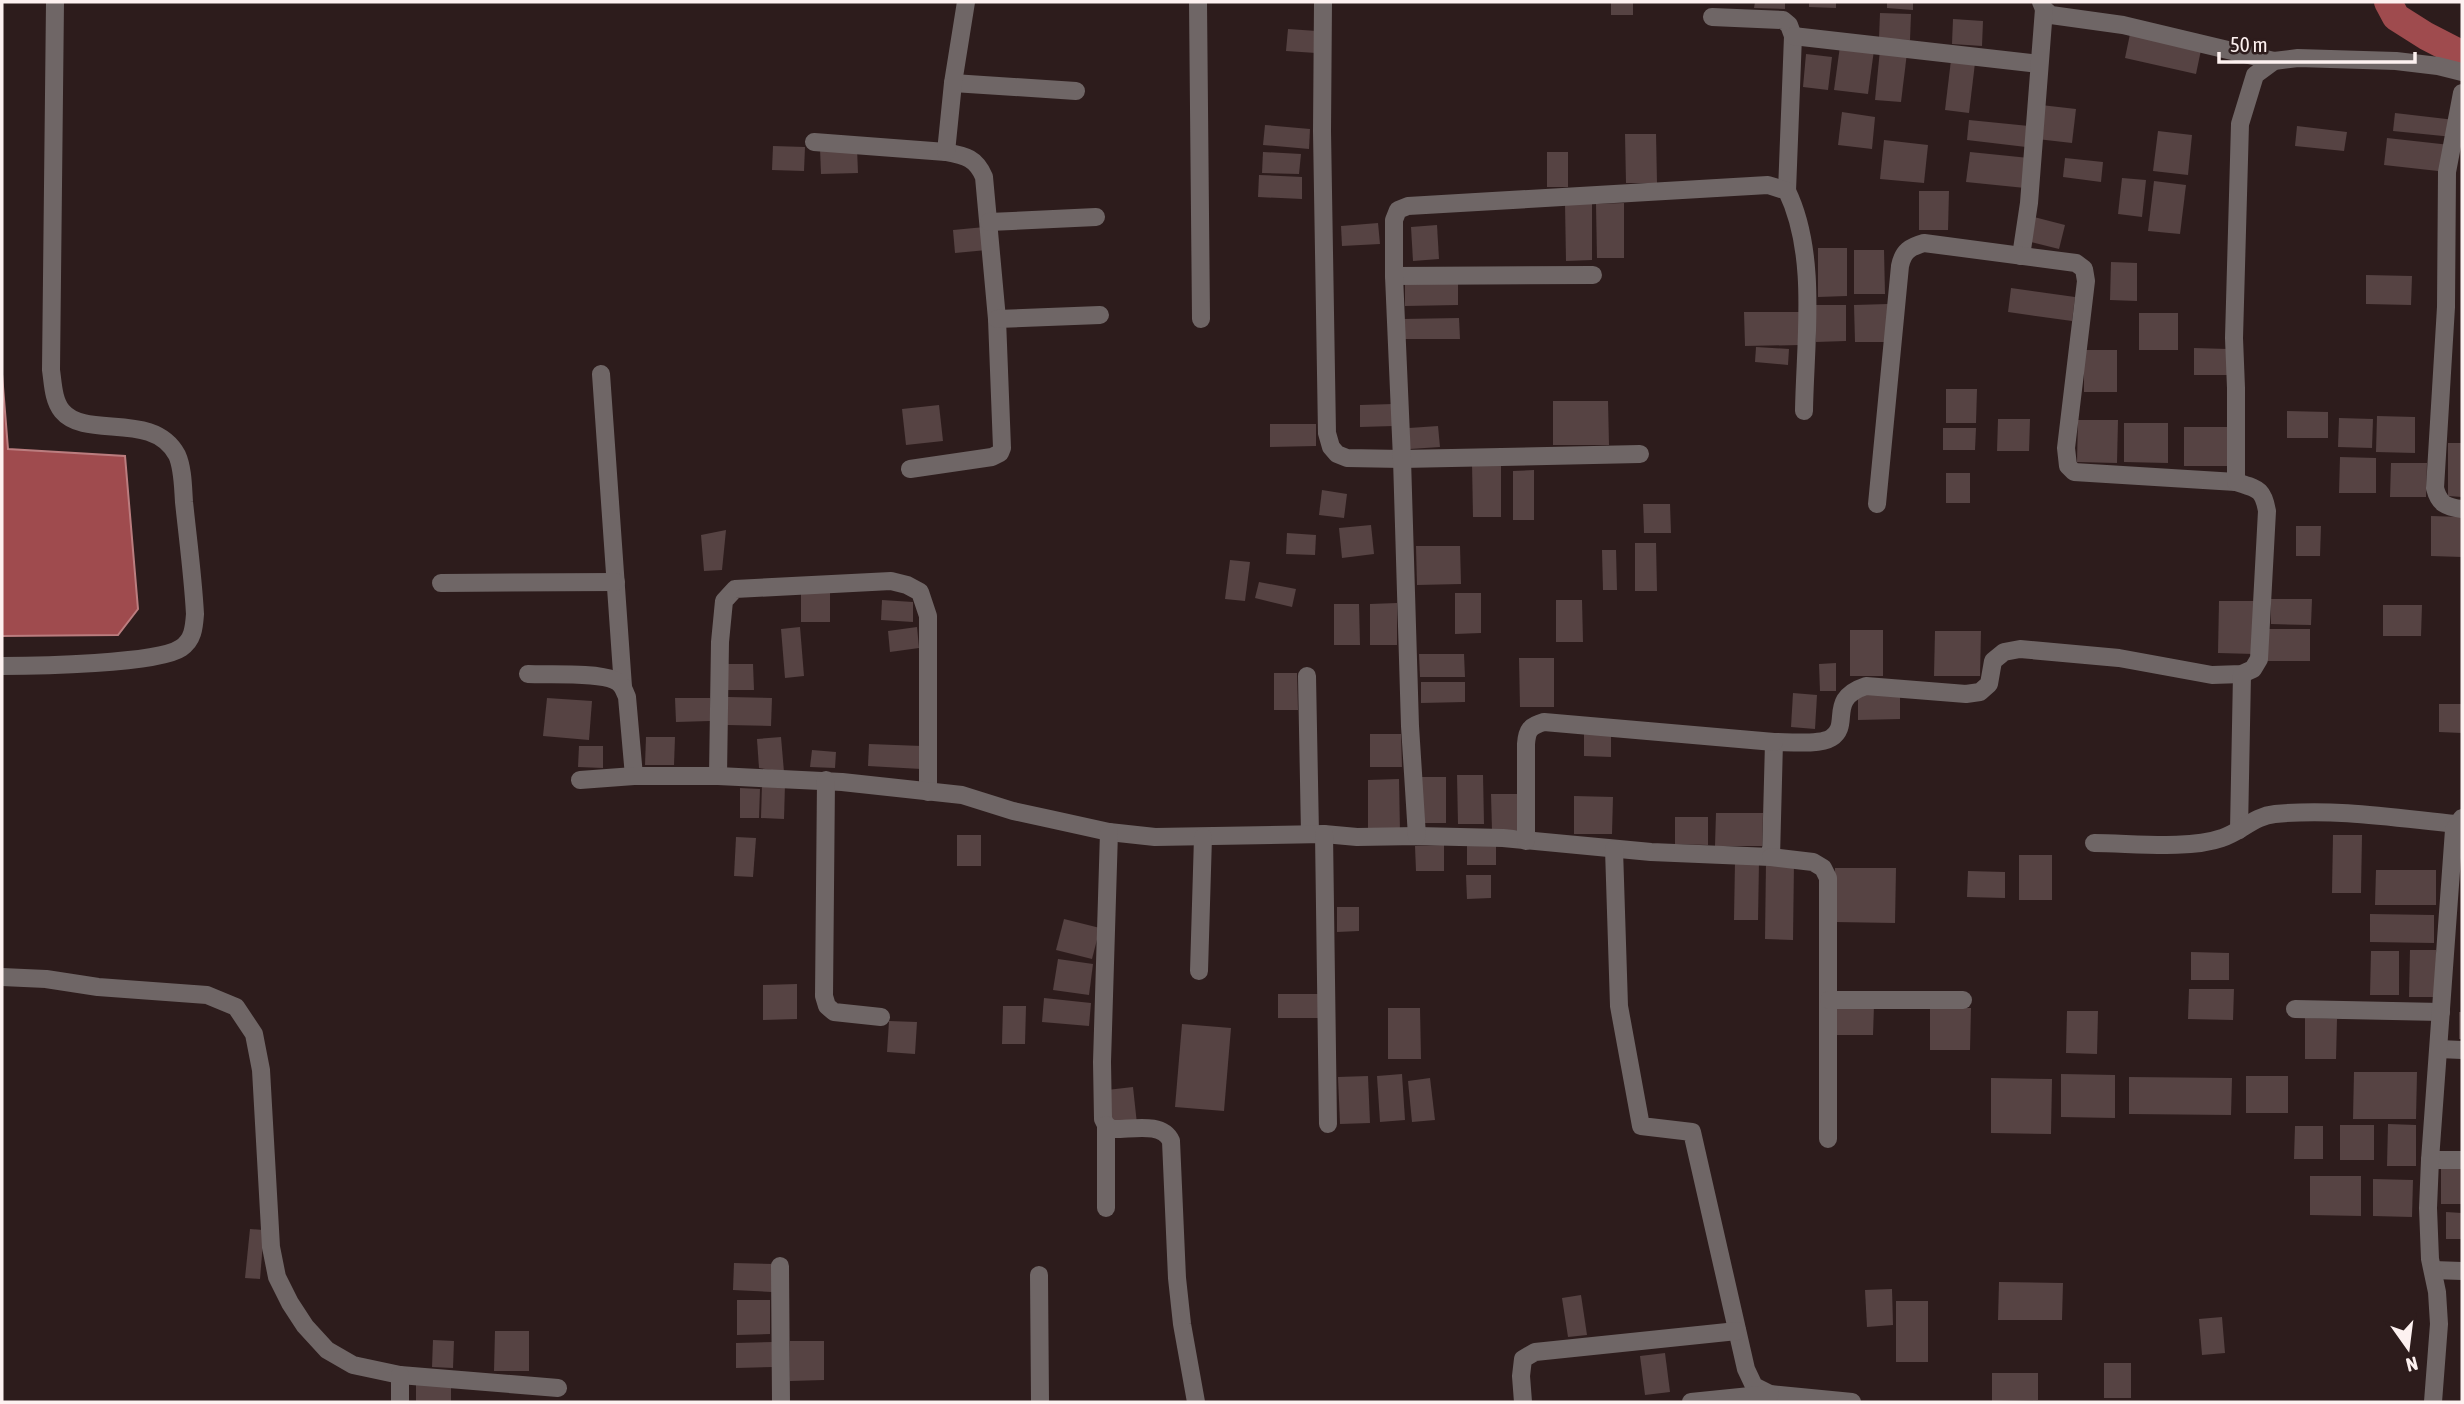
<svg xmlns="http://www.w3.org/2000/svg" width="2464" height="1404" viewBox="0 0 2464 1404" font-family="'Asap Condensed',sans-serif">
	<rect width="100%" height="100%" fill="#2d1c1c"/>
	<polygon fill="#9f4b4e" stroke="#bb7d7f" stroke-width="2" points="2,374 8,449 125,456 138,609 118,635 2,636"/>
	<g fill="none" stroke-linecap="round" stroke-linejoin="round">
		<polyline stroke="#9f4b4e" stroke-width="28" points="2388,2 2396,17 2426,36 2459,53 2462,57"/>
	</g>
	<g fill="#564343">
		<rect x="1611" y="2" width="22" height="13"/>
		<polygon points="1755,2 1785,2 1785,9 1754,8"/>
		<polygon points="1809,2 1836,2 1836,8 1809,7"/>
		<polygon points="1887,2 1913,2 1913,10 1887,8"/>
		<polygon points="1880,13 1911,14 1910,40 1879,39"/>
		<polygon points="1953,19 1983,21 1982,46 1952,44"/>
		<polygon points="1288,29 1317,31 1316,53 1286,51"/>
		<polygon points="2130,34 2201,50 2196,74 2125,58"/>
		<polygon points="1840,46 1874,50 1868,94 1834,90"/>
		<polygon points="1880,50 1907,53 1901,102 1875,100"/>
		<polygon points="1806,54 1832,57 1828,90 1803,87"/>
		<polygon points="1951,60 1975,63 1969,113 1945,110"/>
		<polygon points="2041,105 2076,109 2072,143 2037,139"/>
		<polygon points="1842,112 1875,117 1872,149 1838,145"/>
		<polygon points="2395,113 2455,120 2453,137 2393,131"/>
		<polygon points="1969,120 2029,126 2026,147 1967,140"/>
		<polygon points="1265,125 1310,129 1309,149 1263,145"/>
		<polygon points="2297,126 2347,132 2344,151 2295,146"/>
		<polygon points="2158,131 2192,135 2188,175 2153,171"/>
		<polygon points="1625,134 1656,134 1657,183 1626,183"/>
		<polygon points="2387,138 2450,145 2447,172 2384,165"/>
		<polygon points="1884,140 1928,145 1924,183 1880,179"/>
		<polygon points="773,146 805,147 804,171 772,170"/>
		<polygon points="820,148 857,148 858,173 821,174"/>
		<polygon points="1263,152 1301,154 1299,174 1262,173"/>
		<rect x="1547" y="152" width="21" height="35"/>
		<polygon points="1970,152 2029,158 2025,188 1966,182"/>
		<polygon points="2065,158 2103,162 2101,182 2063,177"/>
		<polygon points="1259,175 1302,177 1302,199 1258,197"/>
		<polygon points="2122,178 2146,180 2142,217 2118,214"/>
		<polygon points="2154,181 2186,185 2180,234 2148,231"/>
		<polygon points="1919,191 1949,191 1948,230 1919,230"/>
		<polygon points="1565,203 1592,203 1592,260 1566,261"/>
		<polygon points="1624,203 1624,258 1597,258 1596,204"/>
		<polygon points="2034,217 2065,225 2059,249 2027,241"/>
		<polygon points="1378,223 1380,244 1342,246 1341,226"/>
		<polygon points="1437,225 1439,259 1413,261 1411,227"/>
		<polygon points="985,227 987,250 955,253 953,230"/>
		<polygon points="1818,248 1847,248 1847,296 1818,297"/>
		<polygon points="1854,250 1884,250 1885,294 1854,294"/>
		<polygon points="2111,262 2137,263 2137,301 2110,300"/>
		<polygon points="2366,275 2412,276 2411,305 2366,304"/>
		<polygon points="1458,280 1458,305 1405,306 1405,281"/>
		<polygon points="2011,288 2075,297 2072,321 2008,312"/>
		<polygon points="1888,304 1889,342 1855,342 1854,305"/>
		<polygon points="1816,305 1846,305 1846,341 1816,342"/>
		<polygon points="1744,312 1800,312 1800,345 1745,346"/>
		<rect x="2139" y="313" width="39" height="37"/>
		<polygon points="1459,318 1460,339 1402,339 1402,319"/>
		<polygon points="1756,347 1789,349 1788,365 1755,362"/>
		<polygon points="2194,348 2228,349 2228,375 2194,375"/>
		<rect x="2084" y="350" width="33" height="42"/>
		<polygon points="1946,389 1977,389 1976,423 1946,423"/>
		<polygon points="1553,401 1608,401 1609,445 1553,445"/>
		<polygon points="1393,404 1394,426 1360,427 1360,405"/>
		<polygon points="939,405 943,441 906,445 902,409"/>
		<polygon points="2287,411 2328,412 2328,438 2287,438"/>
		<polygon points="2377,416 2415,417 2415,453 2376,452"/>
		<polygon points="2339,418 2373,419 2372,448 2338,447"/>
		<polygon points="1998,419 2030,419 2029,451 1997,451"/>
		<polygon points="2078,420 2118,420 2117,463 2077,462"/>
		<polygon points="2124,423 2168,423 2168,463 2124,462"/>
		<polygon points="1270,424 1316,424 1316,446 1270,447"/>
		<polygon points="1438,426 1440,447 1410,449 1409,428"/>
		<rect x="2184" y="427" width="43" height="39"/>
		<polygon points="1943,428 1976,428 1975,450 1943,450"/>
		<polygon points="2448,443 2462,443 2462,497 2448,496"/>
		<polygon points="2340,457 2376,458 2376,493 2339,493"/>
		<polygon points="1472,462 1501,462 1501,517 1473,517"/>
		<polygon points="2391,463 2427,463 2426,497 2390,497"/>
		<polygon points="1534,470 1534,520 1513,520 1513,471"/>
		<rect x="1946" y="473" width="24" height="30"/>
		<polygon points="1322,490 1347,494 1344,518 1319,515"/>
		<polygon points="1643,504 1670,504 1671,533 1644,533"/>
		<polygon points="2431,516 2462,517 2462,557 2431,556"/>
		<polygon points="1371,525 1374,554 1342,558 1339,528"/>
		<polygon points="2296,526 2321,526 2320,556 2296,556"/>
		<polygon points="726,530 722,570 704,571 701,535"/>
		<polygon points="1287,533 1316,535 1315,555 1286,554"/>
		<polygon points="1635,543 1656,543 1657,591 1635,591"/>
		<polygon points="1416,546 1460,546 1461,584 1417,585"/>
		<polygon points="1602,550 1616,550 1617,590 1603,590"/>
		<polygon points="1230,560 1250,562 1245,601 1225,599"/>
		<polygon points="1259,582 1296,589 1292,607 1255,598"/>
		<rect x="801" y="589" width="29" height="33"/>
		<polygon points="1455,593 1481,593 1481,633 1455,634"/>
		<polygon points="2271,599 2312,599 2311,625 2271,624"/>
		<polygon points="882,600 913,602 913,622 881,620"/>
		<polygon points="1556,600 1582,600 1583,642 1556,642"/>
		<polygon points="2219,601 2254,601 2254,654 2218,653"/>
		<polygon points="1397,603 1397,645 1370,645 1370,604"/>
		<polygon points="1334,604 1359,604 1360,645 1334,645"/>
		<polygon points="2383,605 2422,605 2421,636 2383,636"/>
		<polygon points="800,627 804,676 785,678 781,629"/>
		<polygon points="917,627 919,648 890,652 888,631"/>
		<rect x="2267" y="629" width="43" height="32"/>
		<rect x="1850" y="630" width="33" height="46"/>
		<polygon points="1935,631 1981,631 1980,676 1934,676"/>
		<polygon points="1419,654 1464,654 1465,677 1420,677"/>
		<polygon points="1519,658 1554,658 1554,707 1520,707"/>
		<polygon points="1836,663 1836,691 1820,691 1819,664"/>
		<polygon points="726,664 753,664 754,690 727,690"/>
		<polygon points="1274,673 1297,673 1298,710 1274,710"/>
		<polygon points="1421,682 1465,682 1465,702 1421,703"/>
		<polygon points="1793,693 1817,695 1815,729 1791,727"/>
		<polygon points="1858,693 1900,693 1900,719 1858,720"/>
		<polygon points="728,697 772,698 771,726 727,725"/>
		<polygon points="547,698 592,701 589,740 543,736"/>
		<polygon points="675,698 710,698 710,721 676,722"/>
		<polygon points="2439,704 2462,704 2462,733 2439,732"/>
		<polygon points="1370,734 1401,734 1402,767 1370,767"/>
		<polygon points="1584,734 1611,735 1611,757 1584,756"/>
		<polygon points="646,737 675,737 674,765 645,765"/>
		<polygon points="781,737 784,772 759,768 757,739"/>
		<polygon points="869,744 922,746 921,769 868,766"/>
		<polygon points="579,746 603,746 603,768 578,767"/>
		<polygon points="812,750 836,752 835,768 810,767"/>
		<polygon points="1457,775 1483,775 1484,824 1458,824"/>
		<polygon points="1418,777 1446,777 1446,823 1419,823"/>
		<polygon points="1399,779 1400,833 1368,833 1368,780"/>
		<polygon points="762,784 785,784 784,819 761,818"/>
		<polygon points="740,788 760,789 759,818 740,818"/>
		<polygon points="1491,794 1522,794 1522,830 1492,831"/>
		<polygon points="1574,796 1613,797 1612,834 1574,834"/>
		<polygon points="1716,813 1763,813 1762,846 1715,846"/>
		<polygon points="1675,817 1708,817 1708,845 1675,844"/>
		<rect x="957" y="835" width="24" height="31"/>
		<polygon points="2333,835 2362,835 2361,893 2332,893"/>
		<polygon points="736,837 756,838 753,877 734,876"/>
		<polygon points="1496,840 1496,865 1467,865 1467,841"/>
		<polygon points="1444,845 1444,871 1416,871 1415,846"/>
		<rect x="2019" y="855" width="33" height="45"/>
		<polygon points="1735,861 1759,861 1758,920 1734,920"/>
		<polygon points="1766,861 1794,861 1793,940 1765,939"/>
		<polygon points="1835,868 1896,868 1895,923 1834,922"/>
		<polygon points="2376,870 2436,870 2436,905 2375,905"/>
		<polygon points="1968,871 2005,872 2005,898 1967,897"/>
		<polygon points="1466,875 1491,875 1491,898 1467,899"/>
		<polygon points="1337,907 1359,907 1359,931 1337,932"/>
		<polygon points="2370,914 2434,915 2434,943 2370,942"/>
		<polygon points="1064,919 1100,928 1092,959 1056,950"/>
		<polygon points="2410,950 2436,950 2436,997 2409,997"/>
		<polygon points="2371,951 2399,951 2399,995 2370,995"/>
		<polygon points="2191,952 2229,953 2229,980 2191,980"/>
		<polygon points="1058,959 1093,964 1089,995 1053,990"/>
		<polygon points="797,984 797,1019 763,1020 763,985"/>
		<polygon points="2189,989 2234,989 2233,1020 2188,1019"/>
		<rect x="1278" y="994" width="44" height="24"/>
		<polygon points="1044,998 1091,1003 1089,1026 1042,1022"/>
		<polygon points="1837,1005 1874,1005 1873,1035 1837,1035"/>
		<polygon points="1003,1006 1026,1006 1025,1044 1002,1044"/>
		<polygon points="1930,1007 1971,1008 1970,1050 1930,1050"/>
		<polygon points="1388,1008 1420,1008 1421,1059 1388,1059"/>
		<polygon points="2067,1011 2098,1011 2097,1054 2066,1053"/>
		<rect x="2459" y="1012" width="3" height="27"/>
		<polygon points="2305,1018 2337,1019 2336,1059 2305,1059"/>
		<polygon points="889,1021 917,1022 915,1054 887,1052"/>
		<polygon points="1182,1024 1231,1028 1224,1111 1175,1107"/>
		<polygon points="2354,1072 2417,1072 2416,1119 2353,1119"/>
		<polygon points="1402,1074 1405,1120 1380,1122 1377,1076"/>
		<polygon points="2061,1074 2115,1075 2115,1118 2061,1117"/>
		<polygon points="1368,1076 1370,1123 1340,1124 1338,1077"/>
		<rect x="2246" y="1076" width="42" height="37"/>
		<polygon points="2129,1077 2232,1078 2231,1115 2129,1114"/>
		<polygon points="1430,1078 1435,1120 1412,1122 1408,1081"/>
		<polygon points="1991,1078 2052,1079 2051,1134 1991,1133"/>
		<polygon points="1133,1087 1137,1124 1110,1126 1107,1090"/>
		<polygon points="2388,1124 2416,1125 2416,1166 2387,1166"/>
		<rect x="2340" y="1125" width="34" height="35"/>
		<polygon points="2295,1126 2323,1126 2323,1159 2294,1159"/>
		<rect x="2441" y="1166" width="21" height="38"/>
		<polygon points="2310,1176 2361,1176 2361,1216 2310,1215"/>
		<polygon points="2373,1179 2413,1180 2412,1217 2373,1216"/>
		<polygon points="2446,1212 2462,1213 2462,1239 2446,1239"/>
		<polygon points="250,1229 264,1230 260,1279 245,1278"/>
		<polygon points="734,1263 773,1264 772,1292 733,1290"/>
		<polygon points="1999,1282 2063,1283 2062,1320 1998,1320"/>
		<polygon points="1892,1289 1893,1325 1867,1327 1865,1290"/>
		<polygon points="1581,1295 1587,1335 1568,1337 1562,1298"/>
		<polygon points="737,1300 770,1300 770,1334 737,1335"/>
		<rect x="1896" y="1301" width="32" height="61"/>
		<polygon points="2222,1317 2225,1353 2202,1355 2199,1319"/>
		<polygon points="495,1331 529,1331 529,1371 494,1371"/>
		<polygon points="433,1340 454,1341 453,1368 432,1367"/>
		<polygon points="790,1341 824,1341 824,1380 790,1381"/>
		<polygon points="773,1342 774,1367 736,1368 736,1343"/>
		<polygon points="1665,1353 1670,1392 1645,1395 1640,1356"/>
		<rect x="2104" y="1363" width="27" height="35"/>
		<polygon points="1992,1373 2038,1373 2038,1400 1992,1401"/>
		<rect x="416" y="1385" width="35" height="17"/>
	</g>
	<g fill="none" stroke-linecap="round" stroke-linejoin="round">
		<g stroke="#6f6666" stroke-width="18">
			<polyline points="1198,2 1201,319"/>
			<polyline points="1323,2 1322,131 1327,433 1331,447 1337,454 1347,458 1402,459 1640,454"/>
			<polyline points="2041,2 2044,9 2051,15 2123,25 2274,61"/>
			<polyline points="1712,17 1783,20 1789,25 1793,36 1787,191"/>
			<polyline points="1793,36 2039,64"/>
			<polyline points="953,83 1076,91"/>
			<path d="M2462,93L2447,172L2446,307L2435,488C2439,504 2446,507 2462,509"/>
			<path d="M814,142L946,152C966,156 976,158 984,177L997,319L1002,448L1000,453L992,457L910,469"/>
			<polyline points="946,152 953,83 966,2"/>
			<polyline points="989,222 1096,217"/>
			<polyline points="2021,256 2029,203 2044,9"/>
			<polyline points="1394,276 1593,275"/>
			<polyline points="997,319 1100,315"/>
			<polyline points="601,374 623,687"/>
			<path d="M1877,504L1900,266C1903,251 1910,247 1924,243L2076,263L2084,269L2086,281L2066,448L2068,466L2074,472L2236,482"/>
			<polyline points="441,583 616,582"/>
			<path d="M2,666C34,666 158,664 181,648C193,640 194,628 195,614C193,577 188,540 184,502C183,488 183,468 177,455C153,410 86,440 62,411C53,400 53,383 51,370L55,2"/>
			<path d="M528,674C549,675 596,672 614,680C622,683 624,690 627,697L634,776"/>
			<polyline points="1307,676 1310,834"/>
			<polyline points="718,776 720,642 724,601 735,589 891,581 907,585 920,592 928,616 928,792"/>
			<path d="M580,780L634,776H718L842,782L962,795L1013,811L1050,819L1109,832L1155,837L1324,834L1357,837L1417,836L1503,838L1651,852L1771,857L1774,742C1788,742 1820,745 1831,738C1852,725 1826,699 1866,686L1966,694L1980,692L1989,684L1993,661L2004,652L2020,649L2119,658L2212,675L2242,674L2253,669L2259,659L2267,511C2263,488 2257,489 2236,482V388L2234,338L2240,124L2255,75L2274,61L2298,58L2396,61L2438,66L2462,72"/>
			<polyline points="826,780 824,996 827,1006 834,1012 881,1017"/>
			<polyline points="2239,830 2242,674"/>
			<path d="M1109,832L1102,1062L1103,1119L1106,1125L1112,1129C1130,1130 1162,1121 1171,1141L1177,1278L1182,1324L1196,1402"/>
			<polyline points="1324,834 1328,1124"/>
			<path d="M1417,836L1410,726L1402,459L1394,276V220L1398,210L1408,206L1768,185L1787,191C1818,255 1805,342 1804,411"/>
			<path d="M1526,841V744C1527,730 1530,726 1544,722L1774,742"/>
			<path d="M2094,843C2131,843 2188,850 2222,838C2241,832 2254,816 2275,814C2335,808 2396,818 2456,824"/>
			<polyline points="1614,849 1619,1006 1641,1126 1692,1132 1746,1369 1754,1386 1770,1394 1852,1402"/>
			<polyline points="1771,857 1813,862 1823,868 1828,878 1828,1139"/>
			<polyline points="1199,971 1203,837"/>
			<polyline points="2,977 46,979 98,987 207,995 236,1007 254,1034 261,1070 271,1247 277,1277 290,1303 305,1326 327,1350 353,1365 400,1375 558,1388"/>
			<polyline points="1829,1000 1963,1000"/>
			<polyline points="2295,1009 2441,1012"/>
			<polyline points="2439,1049 2462,1050"/>
			<polyline points="1106,1125 1106,1208"/>
			<polyline points="2430,1160 2462,1160"/>
			<polyline points="780,1266 781,1402"/>
			<polyline points="1039,1275 1040,1402"/>
			<polyline points="400,1375 400,1402"/>
			<polyline points="1523,1402 1521,1376 1523,1359 1535,1352 1737,1331"/>
			<polyline points="1691,1402 1770,1394"/>
		</g>
		<g stroke="#6f6666" stroke-width="18">
			<polyline points="2433,1270 2462,1271"/>
			<polyline points="2433,1402 2439,1324 2437,1292 2430,1259 2428,1208 2430,1160 2454,830 2462,818"/>
		</g>
	</g>
	<rect width="2464" height="1404" fill="none" stroke="#fdf1f0" stroke-width="7"/>
	<g transform="translate(2408 1348) rotate(166)" stroke="#2d1c1c" stroke-width="5" paint-order="stroke">
	<path d="M0-5L12 26L0 18L-12 26Z" fill="#fdf1f0"/>
	<text y="-10" font-size="19" font-weight="bold" text-anchor="middle" fill="#fdf1f0">N</text>
	</g>
	<path d="M2219 52v10h196v-10" fill="none" stroke="#fdf1f0" stroke-width="3.5"/>
	<text x="2230" y="52" font-size="21" fill="#fdf1f0" stroke="#2d1c1c" stroke-width="5" paint-order="stroke">50 m</text>
</svg>
